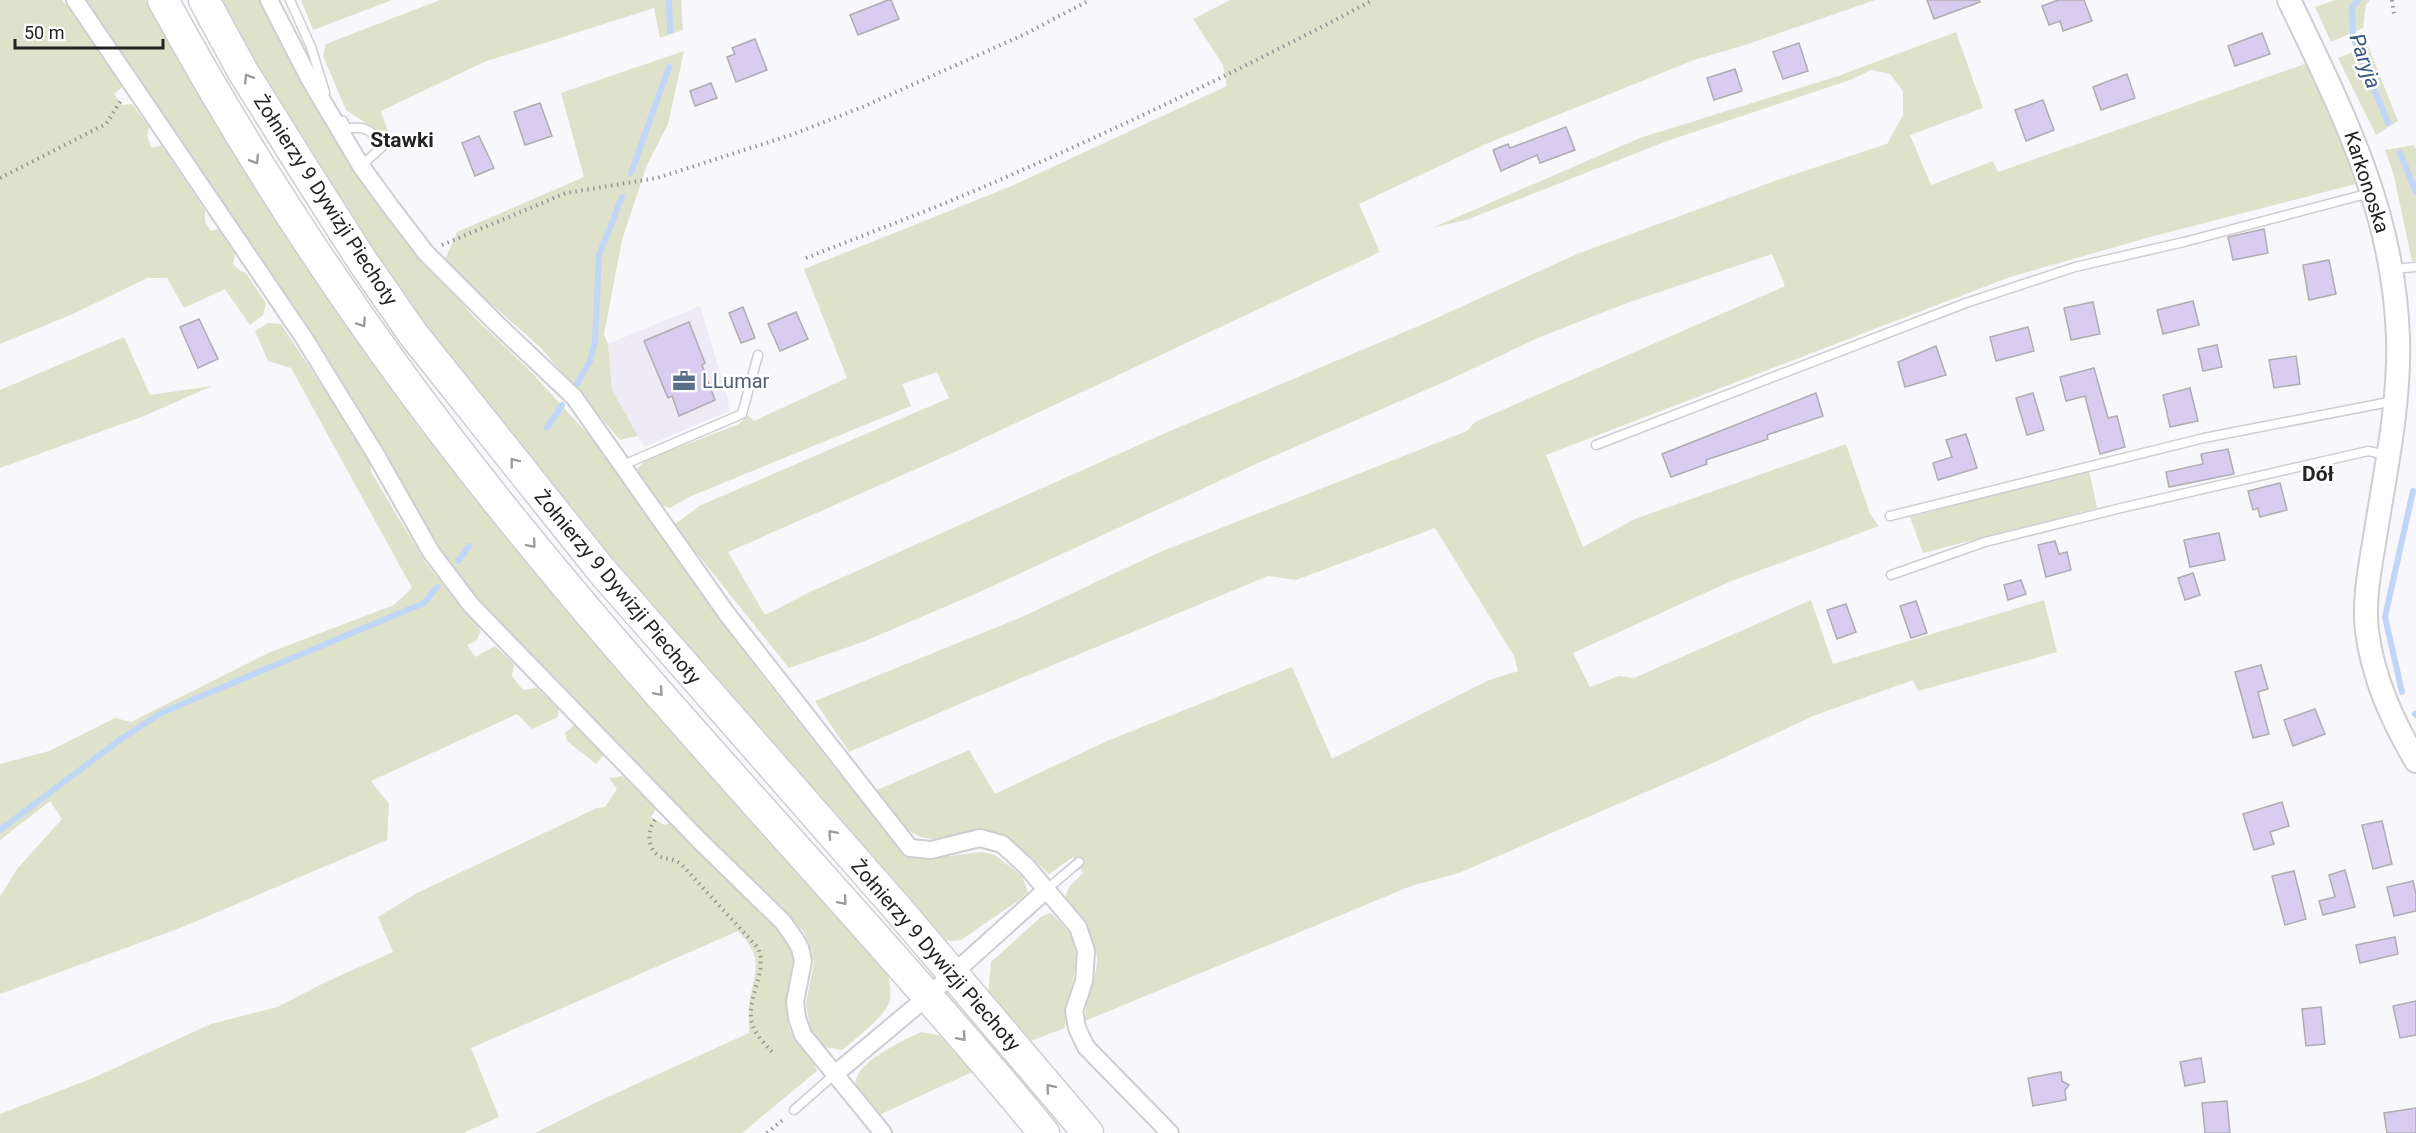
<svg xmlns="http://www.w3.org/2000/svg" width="2416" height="1133" viewBox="0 0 2416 1133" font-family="Roboto,sans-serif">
	<rect width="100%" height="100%" fill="#f8f7fb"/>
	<polygon fill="#eeebf6" points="700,306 728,399 729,411 644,447 612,390 608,344"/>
	<g fill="#dee2ca">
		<polygon points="0,0 62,0 83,26 122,87 114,94 122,105 132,104 149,127 147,136 152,148 161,145 205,210 205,222 211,231 218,229 235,254 233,264 240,271 245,272 266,303 263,315 250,325 225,289 184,308 167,278 147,278 75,313 0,344"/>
		<path d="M84,0H145L213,121L276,222L420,429L558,601L888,975C890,983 892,995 889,1003C883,1018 855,1039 842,1050L824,1047L810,1029L806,1003L814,963L811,950L803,930L791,922L746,873L668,797L461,583Z"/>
		<polygon points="216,0 259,0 346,156 408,243 474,317 533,374 598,445 763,677 902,853 924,859 982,852 995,855 1022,876 1028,892 1019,900 961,940 951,941 937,939 647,602 538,473 409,312"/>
		<polygon points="301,0 392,0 313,30"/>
		<polygon points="440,0 681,0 683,30 660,38 654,8 484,62 381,111 388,132 384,135 346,110 323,56 326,44"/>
		<path d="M1230,0H1875L1745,45L1694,60L1488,143L1359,204L1380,252L948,455L728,552L765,615L812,591L1170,431L1428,322L1577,254L1783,178L1887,144L1903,115V91L1890,74L1871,70L1850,80L1667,141L1466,220L1432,228L1640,138L1838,76L1956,32L1983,108L1910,135L1931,185L1993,161L1998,172L2307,63L2340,132L2360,183L2150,237L2010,277L1546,455L1583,547L1635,519L1846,444L1870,514L1879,526L1729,582L1573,653L1590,687L1619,676L1634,678L1811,600L1833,664L2044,600L2057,652L1918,691L1913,680L1813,716L1715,762L1459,873L1411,886L1085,1021C1085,1002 1092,987 1096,970C1102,943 1081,917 1065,898L1069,887L1083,873L1073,857L1049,874C1037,863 1013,840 998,835C991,833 978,836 970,837C911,843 911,838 877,790L969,750L995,794L1107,741L1292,667L1332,759L1489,680L1518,671L1514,656L1435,528L1296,580L1268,576L971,699L849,752L815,701L1024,616L1160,552L1467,431L1475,422L1785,286L1772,254L1627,303L1540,337L1453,378L1258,463L982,591L865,641L789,668L674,525L699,506L949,398L937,372L902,384L911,406L689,497L670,508L658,504L637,469L646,460L739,424L748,415L754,421L847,378L804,269L1014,185L1227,86L1223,65L1193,19Z"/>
		<polygon points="2335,0 2370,0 2366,5 2363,28 2331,42 2315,7"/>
		<polygon points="2368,46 2398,121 2376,135 2338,58"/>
		<polygon points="684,51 668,124 647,165 622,240 604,334 608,344 612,390 638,436 620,440 541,348 444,262 457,232 584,177 561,93"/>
		<polygon points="2414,145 2416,149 2416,261 2412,261 2394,176 2385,150"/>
		<polygon points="268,323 281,324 370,459 371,472 427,565 481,631 476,641 467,645 475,657 495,646 514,664 512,676 523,690 537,688 558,709 558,717 532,729 517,714 371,781 389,804 387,840 180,928 0,994 0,897 17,869 62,819 50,801 0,840 0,764 49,751 115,718 131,722 268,653 394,605 412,588 291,368 268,361 255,331"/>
		<polygon points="124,337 150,395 212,386 144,416 0,468 0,390"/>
		<polygon points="2089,470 2097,508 1923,553 1910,517"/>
		<polygon points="575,724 604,754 596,764 567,741 565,733"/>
		<path d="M622,776L656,809L651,817L665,825L672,822L786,938C804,967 788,985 789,1014C789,1018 788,1025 789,1028C793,1041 811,1053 817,1071L742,1133H535L599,1101L749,1033C749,1022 748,1010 750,1000C755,967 764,959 738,931L471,1048L499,1117L463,1133H0V1114L93,1078L211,1024L277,1007L326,982L393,952L378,917L417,893L597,808L605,807L617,789L609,778Z"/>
		<path d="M1051,913C1059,922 1071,931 1074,943C1080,969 1066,1001 1065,1028L1028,1042L988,997L991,962L1042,916Z"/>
		<path d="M921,1032L939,1035L972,1072L877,1116C871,1108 857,1095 856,1085C852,1064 904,1040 921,1032Z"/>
	</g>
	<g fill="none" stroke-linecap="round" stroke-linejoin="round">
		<g stroke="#bfd6f6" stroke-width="6">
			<polyline points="669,0 670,31"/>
			<polyline points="2358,0 2352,7 2353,37 2388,123"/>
			<polyline points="2400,153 2416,192"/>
			<polyline points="631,173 669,67"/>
			<polyline points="577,384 590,361 595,341 599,255 622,197"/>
			<polyline points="547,428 562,405"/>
			<polyline points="458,561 469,546"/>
			<polyline points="2402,692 2385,617 2413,491"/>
			<polyline points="2415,714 2416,715"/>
			<polyline points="0,830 121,739 161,713 424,603 437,587"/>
		</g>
	</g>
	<g fill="#d8ccf0" stroke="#aeadb0" stroke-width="1.5">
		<polygon points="888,0 891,0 899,19 858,35 850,15"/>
		<polygon points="1927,0 1979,0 1980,2 1934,19"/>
		<polygon points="2058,0 2084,0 2092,21 2063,31 2060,21 2049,25 2042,6"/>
		<polygon points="2262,33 2270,54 2235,66 2228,46"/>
		<polygon points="755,39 767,70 736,82 727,57 735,54 732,48"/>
		<polygon points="1799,43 1808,71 1783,79 1773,52"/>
		<polygon points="1735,69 1742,91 1714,100 1707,78"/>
		<polygon points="2127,74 2135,98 2101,110 2093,87"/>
		<polygon points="711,83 717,98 695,106 690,91"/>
		<polygon points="2043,100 2054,130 2026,141 2015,110"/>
		<polygon points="540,103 552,136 525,145 514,112"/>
		<polygon points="1566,127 1575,150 1540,163 1537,155 1501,171 1493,150 1508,144 1510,148"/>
		<polygon points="479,136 494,168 475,176 462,143"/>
		<polygon points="2264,229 2268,253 2233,260 2228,237"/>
		<polygon points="2329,260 2336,294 2309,300 2303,265"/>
		<polygon points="2193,301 2199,325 2163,334 2157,310"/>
		<polygon points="2093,302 2100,334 2071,340 2064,308"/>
		<polygon points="743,307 755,338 741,343 729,313"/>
		<polygon points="796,312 808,339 780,351 768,324"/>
		<polygon points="199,319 218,359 198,368 180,327"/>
		<polygon points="689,322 705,363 702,365 715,400 679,416 672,396 668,398 644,341"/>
		<polygon points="2028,327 2034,351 1996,361 1990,337"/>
		<polygon points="2217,345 2222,367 2203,371 2198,349"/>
		<polygon points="1936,346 1946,375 1905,387 1898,362"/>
		<polygon points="2296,356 2300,384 2274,388 2269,360"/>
		<polygon points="2094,368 2108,418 2117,416 2125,447 2100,454 2085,396 2066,401 2060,377"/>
		<polygon points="2190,388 2198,421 2170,427 2163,395"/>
		<polygon points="1816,393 1823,416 1767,435 1768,439 1706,460 1707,464 1671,477 1662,454"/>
		<polygon points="2033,393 2044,430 2027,435 2016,398"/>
		<polygon points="1966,434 1977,468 1938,480 1933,463 1952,457 1946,440"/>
		<polygon points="2228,449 2234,474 2169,487 2166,472 2203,464 2201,454"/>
		<polygon points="2280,483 2287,510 2260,517 2258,508 2253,510 2248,491"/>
		<polygon points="2219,533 2225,560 2190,567 2184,540"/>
		<polygon points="2055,541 2059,554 2067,552 2071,570 2046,577 2038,545"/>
		<polygon points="2193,573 2200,595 2185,600 2178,578"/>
		<polygon points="2021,580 2026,594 2008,600 2004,585"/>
		<polygon points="1916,601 1927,633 1911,638 1900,606"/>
		<polygon points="1846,604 1856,632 1837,639 1827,610"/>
		<polygon points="2261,665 2268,689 2258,692 2269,734 2253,738 2235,672"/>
		<polygon points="2315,709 2325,734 2293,746 2284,720"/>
		<polygon points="2282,802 2289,826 2270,832 2274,844 2254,850 2243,814"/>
		<polygon points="2382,821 2392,864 2373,869 2362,825"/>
		<polygon points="2345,870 2355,907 2323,915 2319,901 2335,897 2329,875"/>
		<polygon points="2294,871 2306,919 2285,925 2272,876"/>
		<polygon points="2413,881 2416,894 2416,911 2394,916 2387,887"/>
		<polygon points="2395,937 2398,954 2360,963 2356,945"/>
		<polygon points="2416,1001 2416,1035 2400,1038 2393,1006"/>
		<polygon points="2321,1007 2325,1044 2306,1046 2302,1009"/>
		<polygon points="2201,1058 2205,1082 2185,1086 2180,1062"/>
		<polygon points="2061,1072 2062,1081 2069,1085 2065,1090 2066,1100 2033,1106 2028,1078"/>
		<polygon points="2227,1101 2230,1133 2205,1133 2202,1103"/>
		<polygon points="2416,1108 2416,1133 2387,1133 2384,1113"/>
	</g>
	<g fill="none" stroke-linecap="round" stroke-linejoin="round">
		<g stroke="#cecdd1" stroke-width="11">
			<g id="lane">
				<polyline points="290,0 311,47 325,92"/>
				<path d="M343,121L347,129C365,125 373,131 383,146L361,166"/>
				<polyline points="2392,269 2416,267"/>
				<polyline points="1596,445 1966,303 2075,267 2184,242 2370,193"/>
				<polyline points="623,465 742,414 758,355"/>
				<polyline points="1890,516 2204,438 2394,401"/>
				<polyline points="1891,575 1985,542 2121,508 2368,451 2387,455"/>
				<polyline points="1046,890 1079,862"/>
				<polyline points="794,1110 835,1074"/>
			</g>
		</g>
		<g stroke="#cecdd1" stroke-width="20">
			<g id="street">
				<polyline points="75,0 304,338 376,455 431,552 471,605 699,840 783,922 795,939 800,948 803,961 795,1002 797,1018 803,1035 883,1133"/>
				<polyline points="269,0 310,80 361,166 390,206 426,253 498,325 574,397 727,614 910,848 931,850 980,838 1002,844 1027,867 1078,927 1086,951 1084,981 1074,1011 1077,1028 1086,1047 1170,1133"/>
				<polyline points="835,1074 927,997 1046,890"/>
			</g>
		</g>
		<g stroke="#cecdd1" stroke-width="26">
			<path id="secondary" d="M2289,0C2342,111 2394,211 2398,338C2400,402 2386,468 2376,531C2371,563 2363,598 2367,631C2373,678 2392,720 2416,761"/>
		</g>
		<g stroke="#cecdd1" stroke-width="33">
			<g id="highway">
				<path d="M163,0C267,191 389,370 527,538C693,742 877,930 1044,1133"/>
				<polyline points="204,0 242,70 305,171 363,262 413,334 602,571 897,908 1088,1133"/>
			</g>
		</g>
		<g stroke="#979699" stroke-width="4" stroke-dasharray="1.5 4.5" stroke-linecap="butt">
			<polyline points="2392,0 2394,14"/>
			<polyline points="0,178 106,124 122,99"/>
			<polyline points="442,245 566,193 657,178 791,135 865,106 1023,35 1090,0"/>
			<path d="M806,258C859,237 914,216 967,194C1105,135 1241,70 1373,0"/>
			<path d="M655,820C647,830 647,848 659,856C667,860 674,858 682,865L758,948C769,974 742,1002 754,1029C758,1037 766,1045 772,1052"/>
			<polyline points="767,1133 784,1119"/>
		</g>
		<use href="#lane" stroke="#fff" stroke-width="8"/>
		<use href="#street" stroke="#fff" stroke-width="16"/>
		<use href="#secondary" stroke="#fff" stroke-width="22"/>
		<use href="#highway" stroke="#fff" stroke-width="30"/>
	</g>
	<defs><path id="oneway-chevron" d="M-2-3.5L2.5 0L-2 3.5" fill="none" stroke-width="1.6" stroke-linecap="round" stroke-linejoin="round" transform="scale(1.5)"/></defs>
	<g stroke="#9c9c9c">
		<use href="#oneway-chevron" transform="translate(248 78) rotate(-122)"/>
		<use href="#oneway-chevron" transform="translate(255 160) rotate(59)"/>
		<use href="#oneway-chevron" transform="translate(362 323) rotate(56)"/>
		<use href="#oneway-chevron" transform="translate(514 462) rotate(-128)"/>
		<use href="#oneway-chevron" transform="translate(532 544) rotate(50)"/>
		<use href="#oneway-chevron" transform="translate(659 692) rotate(49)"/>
		<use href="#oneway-chevron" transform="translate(832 834) rotate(-131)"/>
		<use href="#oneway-chevron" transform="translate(843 901) rotate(49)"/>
		<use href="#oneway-chevron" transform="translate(962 1037) rotate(49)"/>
		<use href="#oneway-chevron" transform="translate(1050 1088) rotate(-130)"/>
	</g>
	<defs>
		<g id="office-bare" transform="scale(1.8)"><path d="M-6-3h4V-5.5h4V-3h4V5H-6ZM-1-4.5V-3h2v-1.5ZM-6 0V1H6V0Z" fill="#5c6f8a" stroke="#fff" stroke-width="2.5" paint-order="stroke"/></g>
	</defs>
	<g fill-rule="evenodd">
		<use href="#office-bare" x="684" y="381"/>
	</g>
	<g text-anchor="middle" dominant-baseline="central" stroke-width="5" stroke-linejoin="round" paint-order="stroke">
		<g font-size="20" fill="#232324" stroke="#fff">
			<text transform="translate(2367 182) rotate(72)">Karkonoska</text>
			<text transform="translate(326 200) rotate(57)">Żołnierzy 9 Dywizji Piechoty</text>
			<text transform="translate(618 587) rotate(50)">Żołnierzy 9 Dywizji Piechoty</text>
			<text transform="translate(936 955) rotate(49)">Żołnierzy 9 Dywizji Piechoty</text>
		</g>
		<g font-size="20" fill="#4e5e75" stroke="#fff" text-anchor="start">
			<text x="702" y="381">LLumar</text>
		</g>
		<g font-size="21" font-style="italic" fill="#385783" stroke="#fff">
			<text transform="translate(2365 61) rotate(71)">Paryja</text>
		</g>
		<g font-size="21" font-weight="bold" fill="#232324" stroke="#fff">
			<text x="402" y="140">Stawki</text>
			<text x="2318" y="474">Dół</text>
		</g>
	</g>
	<path d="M15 39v9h148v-9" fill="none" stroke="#232324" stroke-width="3"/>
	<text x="24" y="39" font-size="18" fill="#232324" stroke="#ffffff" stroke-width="4.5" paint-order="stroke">50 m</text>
</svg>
